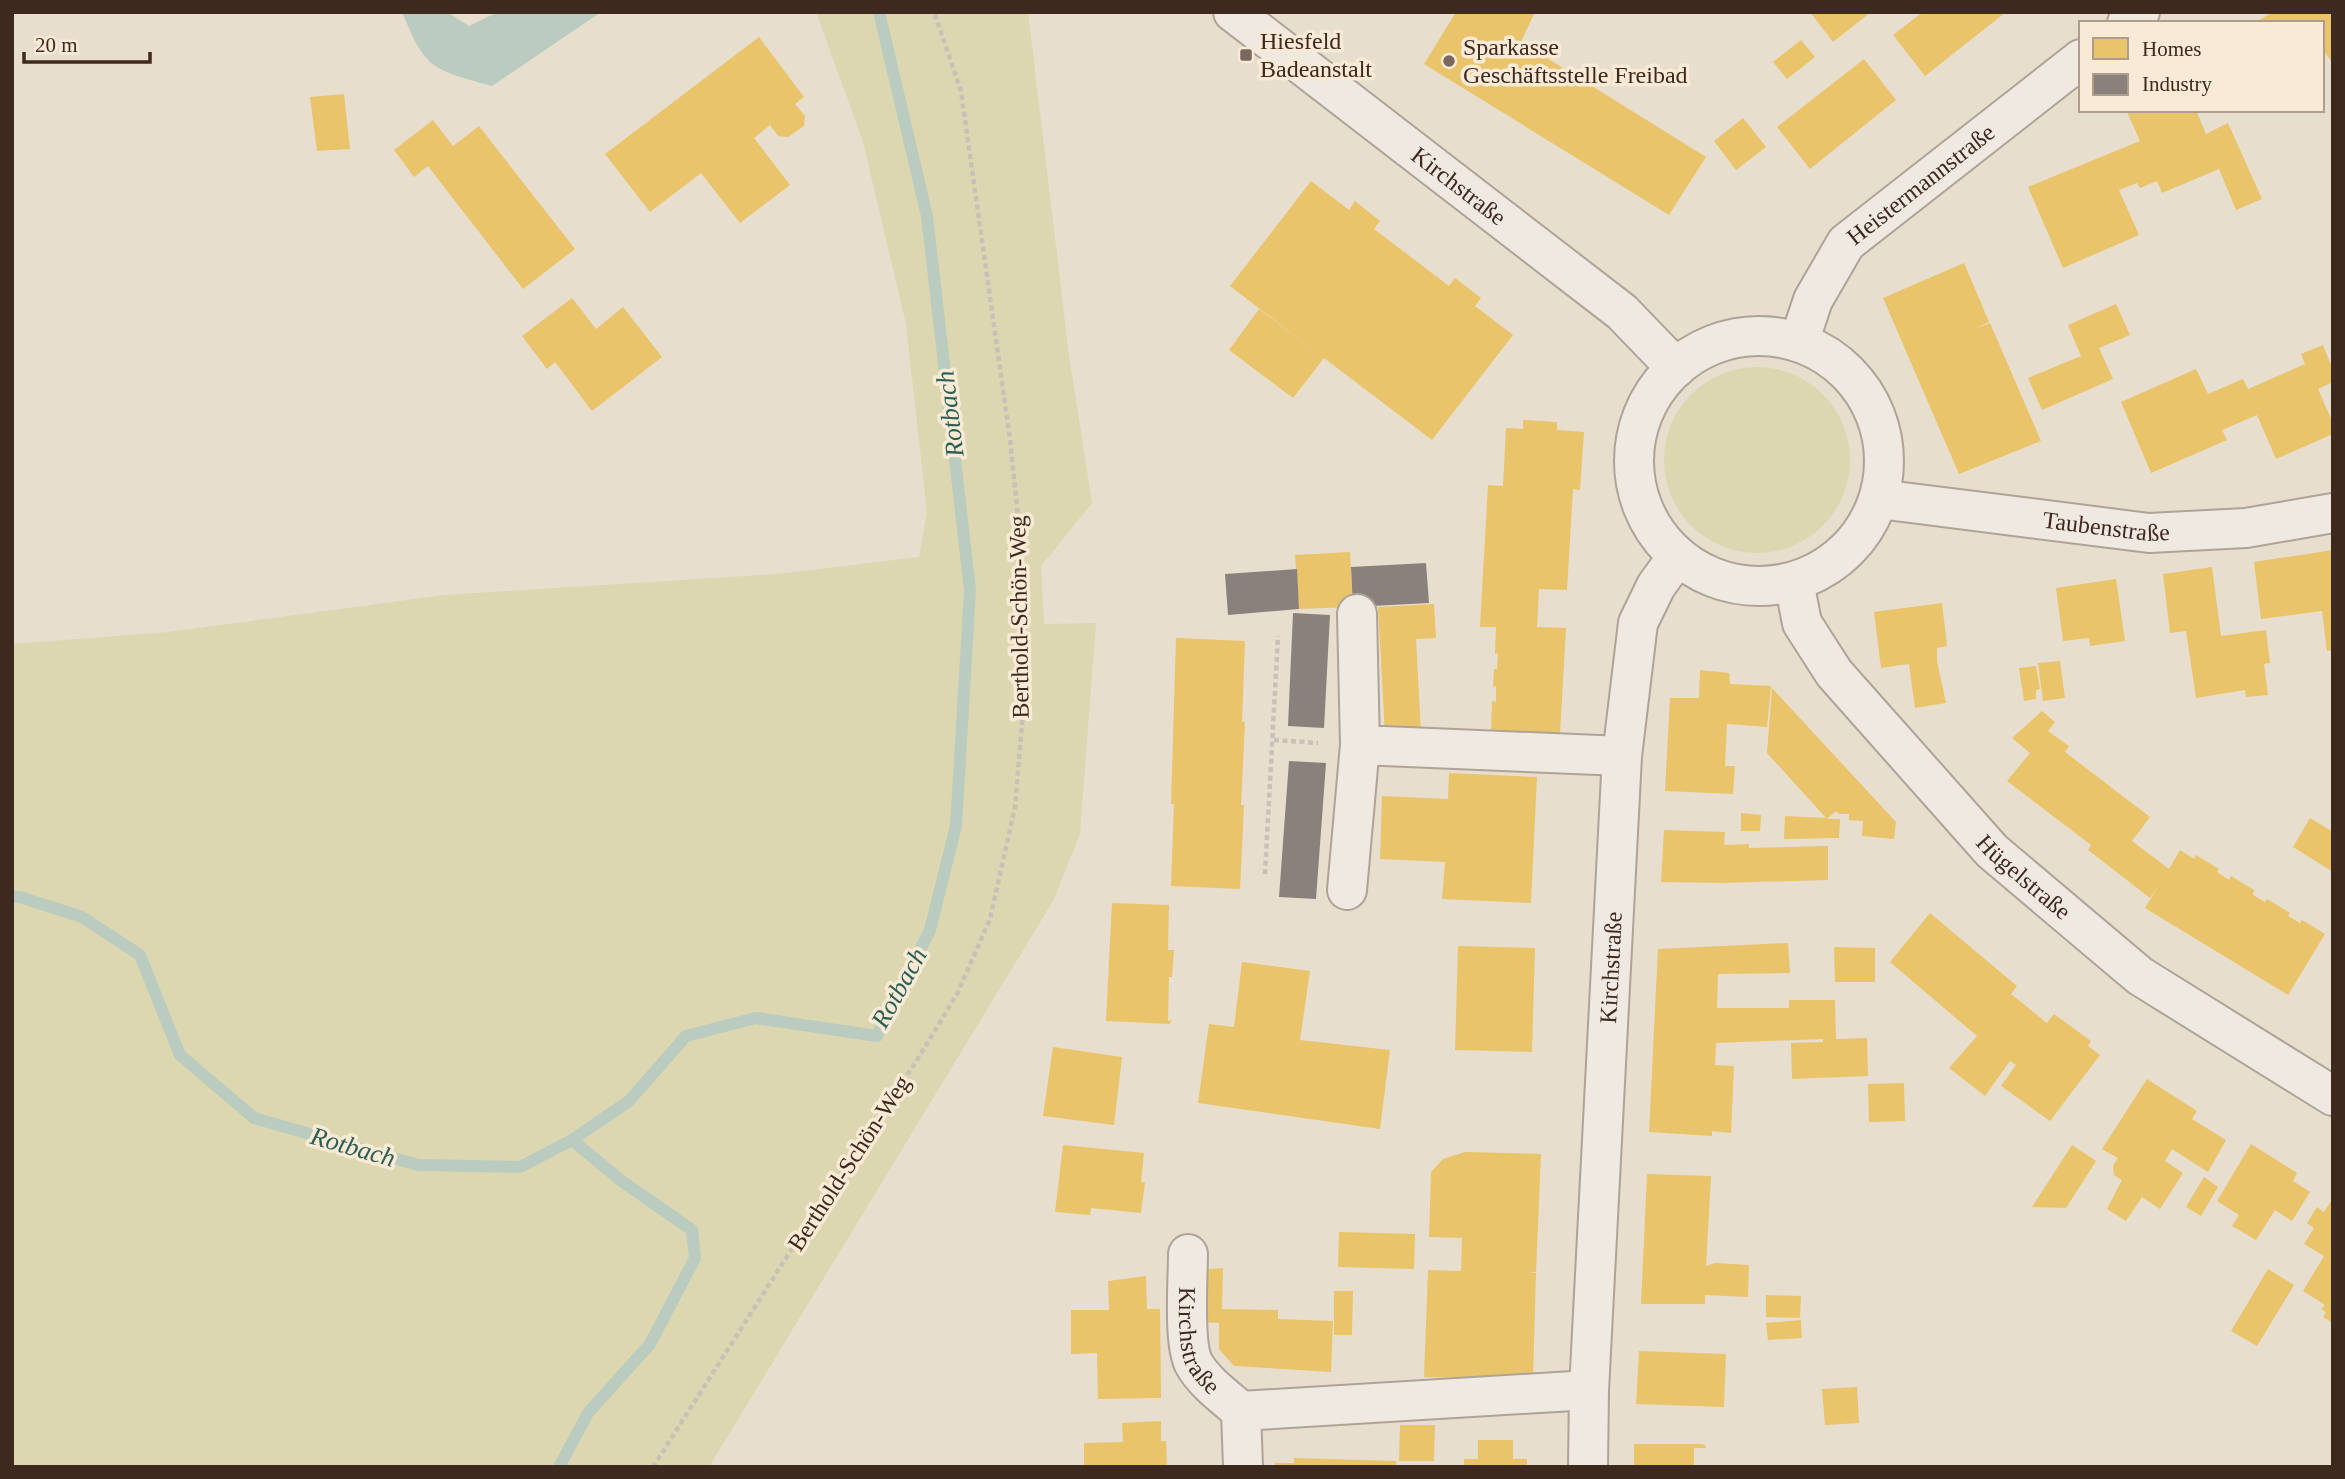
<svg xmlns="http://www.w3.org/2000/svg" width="2345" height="1479" viewBox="0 0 2345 1479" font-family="'Times New Roman',serif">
	<rect width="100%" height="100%" fill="#e8dece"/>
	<g fill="#dcd7b0">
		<polygon points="816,12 1028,12 1069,355 1092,503 1041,566 1044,624 1096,623 1080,834 1053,901 709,1467 12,1467 12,644 168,632 444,595 776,574 919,557 927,512 906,324 863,142"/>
		<circle cx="1757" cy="460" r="93"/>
	</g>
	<path fill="#baccbf" d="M402,12H447L469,26L498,12H601L492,86C472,80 444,75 429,61C416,48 409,28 402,12Z"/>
	<g fill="#e9c46a">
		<polygon points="1456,12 1535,12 1521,42 1706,157 1669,215 1424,64"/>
		<polygon points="1810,12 1871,12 1833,42"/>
		<polygon points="1923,12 2006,12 1925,76 1893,35"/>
		<polygon points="2273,12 2333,12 2333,64 2322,48 2322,23 2254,23"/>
		<polygon points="759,37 804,97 795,104 805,116 804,126 788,137 778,136 770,125 754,138 790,185 740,223 701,173 650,212 605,154"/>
		<polygon points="1801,40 1815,57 1787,79 1773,62"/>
		<polygon points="1864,59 1896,100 1810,169 1777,127"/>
		<polygon points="344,94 350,149 317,151 310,97"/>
		<polygon points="2130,110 2196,110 2206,134 2228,123 2262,199 2236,210 2219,169 2162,193 2157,181 2140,188 2137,183 2119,190 2139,235 2063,268 2028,187 2140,141 2127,112"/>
		<polygon points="1743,118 1766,147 1736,170 1714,141"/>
		<polygon points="433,120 453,146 479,126 575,249 523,289 428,166 414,177 394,150"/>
		<polygon points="1311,181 1349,210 1355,201 1380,221 1374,229 1449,286 1455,278 1481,298 1475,306 1513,335 1432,440 1324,358 1293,398 1229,350 1259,309 1324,358 1230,286"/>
		<polygon points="1964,263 1989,322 1972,330 1990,323 2041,441 1959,474 1883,298"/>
		<polygon points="572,298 596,329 623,307 662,357 592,411 555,362 547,369 522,336"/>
		<polygon points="2116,304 2130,335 2099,348 2113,379 2042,410 2028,378 2081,356 2068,325"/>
		<polygon points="2323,345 2333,370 2333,382 2318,389 2333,423 2333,434 2276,459 2257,415 2222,430 2227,440 2151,473 2121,402 2196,369 2208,394 2243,379 2248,389 2305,364 2301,354"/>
		<polygon points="1523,420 1557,422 1557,430 1584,432 1580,490 1573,489 1567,590 1539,589 1537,627 1566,628 1560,734 1491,731 1492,701 1496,702 1496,686 1493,687 1494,669 1497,669 1498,653 1495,654 1496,627 1480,627 1488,485 1503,486 1506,428 1523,429"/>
		<polygon points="2333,550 2333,650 2327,651 2322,611 2261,619 2254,562"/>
		<polygon points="1350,552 1353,607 1299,609 1295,555"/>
		<polygon points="2212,567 2221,636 2266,630 2270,663 2264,664 2268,695 2246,697 2245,690 2196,698 2186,631 2170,633 2163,574"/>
		<polygon points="2116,579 2125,641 2090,646 2089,638 2063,641 2056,588"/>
		<polygon points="1942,603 1947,646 1937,648 1937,661 1946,703 1915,708 1909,664 1881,668 1874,612"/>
		<polygon points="1434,604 1436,638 1416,639 1421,733 1385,735 1378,607"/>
		<polygon points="1176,638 1245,641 1242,722 1245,722 1241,805 1244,805 1240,889 1171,886 1174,804 1171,804"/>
		<polygon points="2060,661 2065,698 2043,701 2038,663"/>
		<polygon points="2036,666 2040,689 2036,690 2036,699 2024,701 2019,668"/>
		<polygon points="1700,670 1729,673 1730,684 1771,686 1767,727 1727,724 1725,766 1735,766 1733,794 1665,791 1670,698 1699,698"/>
		<polygon points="1772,688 1896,822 1894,839 1862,836 1863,821 1849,820 1849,814 1839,814 1836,811 1827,819 1840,819 1839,838 1784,839 1785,816 1826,818 1767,753"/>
		<polygon points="2042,711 2055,722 2048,731 2069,746 2065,752 2150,817 2132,841 2169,869 2180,850 2194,859 2196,855 2219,869 2217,872 2229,880 2231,876 2254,890 2253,895 2265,902 2267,899 2290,913 2288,916 2300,923 2302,920 2325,934 2288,995 2145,908 2159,885 2150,898 2088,850 2091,845 2007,781 2030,753 2012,738"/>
		<polygon points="1449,773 1537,777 1531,903 1442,899 1445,862 1380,859 1382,796 1448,799"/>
		<polygon points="1741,813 1761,815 1760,831 1741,831"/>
		<polygon points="2310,818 2333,832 2333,872 2293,847"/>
		<polygon points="1664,830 1725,832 1724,845 1749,844 1749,848 1828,846 1828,880 1722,883 1661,882"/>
		<polygon points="1112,903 1169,905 1168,950 1174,950 1172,977 1169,977 1168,1021 1171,1020 1170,1024 1106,1021"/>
		<polygon points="1930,913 2017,986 2011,994 2047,1023 2054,1014 2091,1041 2088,1046 2100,1055 2050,1121 2001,1086 2016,1065 2010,1061 1985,1096 1949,1068 1977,1036 1890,962"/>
		<polygon points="1788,943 1790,973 1718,974 1717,1008 1789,1008 1789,1000 1835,1000 1836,1039 1867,1038 1868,1076 1792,1079 1791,1043 1823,1042 1823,1039 1716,1043 1715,1065 1734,1066 1731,1133 1712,1131 1712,1136 1649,1132 1658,949"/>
		<polygon points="1458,946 1535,948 1532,1052 1455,1050"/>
		<polygon points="1834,947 1875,948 1875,982 1835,982"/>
		<polygon points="1242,962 1310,971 1300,1040 1390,1050 1380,1129 1198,1103 1209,1024 1234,1027"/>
		<polygon points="1053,1047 1122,1057 1114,1125 1043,1116"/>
		<polygon points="2147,1079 2197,1111 2192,1119 2226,1140 2208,1172 2172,1149 2165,1161 2183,1173 2160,1209 2142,1197 2126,1221 2107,1209 2122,1180 2114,1175 2113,1166 2118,1158 2102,1149"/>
		<polygon points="1904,1083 1905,1121 1869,1122 1868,1084"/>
		<polygon points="2251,1144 2297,1173 2293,1181 2310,1192 2292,1221 2275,1210 2256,1240 2232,1226 2239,1215 2217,1201"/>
		<polygon points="1063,1145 1144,1153 1141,1182 1145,1182 1141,1213 1091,1208 1090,1215 1055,1212"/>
		<polygon points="2072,1145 2096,1161 2066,1208 2032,1207"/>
		<polygon points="1465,1152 1541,1154 1536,1272 1528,1272 1536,1273 1533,1380 1424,1377 1428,1270 1461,1271 1462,1238 1429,1237 1431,1172 1443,1159"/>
		<polygon points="1647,1174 1711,1176 1706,1266 1715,1263 1749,1265 1748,1297 1705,1295 1705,1304 1641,1304"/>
		<polygon points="2204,1177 2218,1187 2201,1216 2186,1207"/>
		<polygon points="2333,1198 2333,1323 2323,1317 2326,1312 2321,1309 2325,1305 2303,1291 2324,1256 2304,1244 2314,1228 2307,1223 2317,1207 2324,1212"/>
		<polygon points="1339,1232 1415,1234 1414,1269 1338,1267"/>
		<polygon points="1223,1268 1222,1309 1278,1310 1278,1319 1333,1321 1331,1372 1234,1366 1219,1349 1219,1323 1197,1322 1197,1270"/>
		<polygon points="2268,1269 2294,1285 2257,1346 2231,1331"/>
		<polygon points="1146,1276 1147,1309 1160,1309 1161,1398 1098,1399 1097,1353 1071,1354 1071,1310 1109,1310 1108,1281"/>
		<polygon points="1334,1291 1353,1291 1352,1335 1334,1335"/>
		<polygon points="1766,1295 1801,1296 1800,1318 1766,1317"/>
		<polygon points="1801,1320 1802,1338 1768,1340 1766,1323"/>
		<polygon points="1639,1351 1726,1354 1724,1407 1636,1404"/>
		<polygon points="1857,1387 1859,1423 1825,1425 1822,1389"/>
		<polygon points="1161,1421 1161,1441 1166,1441 1167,1467 1084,1467 1084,1443 1123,1442 1122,1423"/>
		<polygon points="1400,1425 1435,1425 1434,1461 1399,1461"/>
		<polygon points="1478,1440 1513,1440 1513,1459 1527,1459 1527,1467 1464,1467 1464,1459 1478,1459"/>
		<polygon points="1634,1444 1700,1444 1705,1445 1706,1448 1694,1448 1694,1467 1634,1467"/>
		<polygon points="1294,1458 1396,1461 1396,1467 1275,1467 1275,1463 1294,1463"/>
	</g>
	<g fill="#8a817c">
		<polygon points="1426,563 1429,603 1353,607 1351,567"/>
		<polygon points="1297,569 1299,609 1228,615 1225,574"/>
		<polygon points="1293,613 1330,615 1324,728 1288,726"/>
		<polygon points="1289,761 1326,763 1316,899 1279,897"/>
	</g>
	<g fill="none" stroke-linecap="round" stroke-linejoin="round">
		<g stroke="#baccbf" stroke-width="12">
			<polyline points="12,897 20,897 82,917 140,955 180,1055 254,1118 418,1165 520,1167 572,1140 629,1101 686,1036 756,1018 877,1036 930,930 956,826 970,590 927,216 879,12"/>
			<polyline points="559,1467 588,1413 650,1344 695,1258 692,1230 623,1182 572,1140"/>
		</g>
		<g stroke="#aea397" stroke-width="42">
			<g id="minor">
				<path id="s1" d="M1233,12L1622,312L1676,368"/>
				<polyline points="2127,23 2140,12"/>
				<circle cx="1759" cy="461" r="125"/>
				<path id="s2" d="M1799,342L1813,300L1846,243L2081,59"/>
				<path id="s3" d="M1879,499L2149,533L2246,528L2333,513"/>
				<path id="s4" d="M1794,582L1802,623L1834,673L1992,851L2140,976L2333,1096"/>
				<polyline points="1357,614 1360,745 1622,756"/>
				<polyline points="1347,890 1360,745"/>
				<path id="s5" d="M1188,1254C1188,1279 1183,1344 1194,1364C1205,1383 1225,1397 1241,1411"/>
				<polyline points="1243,1467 1241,1411 1589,1390"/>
				<path id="s6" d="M1588,1467L1589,1390L1622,756L1638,623L1656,586L1677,557"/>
			</g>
		</g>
		<g stroke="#c9c0b7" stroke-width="4.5" stroke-dasharray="5 3.5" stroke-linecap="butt">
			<polyline points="1274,740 1318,743"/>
			<polyline points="1265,874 1278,636"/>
			<polyline points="653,1467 828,1192 917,1060 957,994 990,919 1015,807 1025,687 1023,564 1010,439 961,91 934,12"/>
		</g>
		<use href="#minor" stroke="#f0e9e1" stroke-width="38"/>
	</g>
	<g fill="#7a685c" stroke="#f9ead5" stroke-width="2.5">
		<rect x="1239" y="48" width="14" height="14" rx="3.5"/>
		<circle cx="1449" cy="61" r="7"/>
	</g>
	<g text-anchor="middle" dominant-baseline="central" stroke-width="7" stroke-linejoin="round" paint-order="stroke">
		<g font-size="24" fill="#3e291e" stroke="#f9ead5" text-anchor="start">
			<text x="1260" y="41">Hiesfeld<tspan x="1260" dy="28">Badeanstalt</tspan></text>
			<text x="1463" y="47">Sparkasse<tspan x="1463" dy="28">Geschäftsstelle Freibad</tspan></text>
		</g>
		<g font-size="24" fill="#3e291e" stroke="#f9ead5">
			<text stroke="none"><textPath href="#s1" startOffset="285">Kirchstraße</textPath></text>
			<text stroke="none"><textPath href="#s2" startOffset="205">Heistermannstraße</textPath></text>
			<text stroke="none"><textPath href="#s3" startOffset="229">Taubenstraße</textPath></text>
			<text transform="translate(1019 617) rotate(-91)">Berthold-Schön-Weg</text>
			<text stroke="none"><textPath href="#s4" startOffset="380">Hügelstraße</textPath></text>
			<text stroke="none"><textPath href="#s6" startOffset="500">Kirchstraße</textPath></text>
			<text transform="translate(849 1163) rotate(-57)">Berthold-Schön-Weg</text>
			<text stroke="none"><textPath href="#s5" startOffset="89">Kirchstraße</textPath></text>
		</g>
		<g font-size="26" font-style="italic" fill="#2b6056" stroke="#f9ead5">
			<text transform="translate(950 414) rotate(-97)">Rotbach</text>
			<text transform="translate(899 988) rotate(-61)">Rotbach</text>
			<text transform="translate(353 1147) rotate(16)">Rotbach</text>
		</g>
	</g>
	<rect width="2345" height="1479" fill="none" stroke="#3e291e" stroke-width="28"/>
	<rect x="2079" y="21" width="245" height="91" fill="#f9ead5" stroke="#ae9d8c" stroke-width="2"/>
	<rect x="2093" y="38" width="35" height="21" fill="#e9c46a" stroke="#ae9d8c" stroke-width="2"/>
	<text x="2142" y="56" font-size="21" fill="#3e291e">Homes</text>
	<rect x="2093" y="74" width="35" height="21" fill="#8a817c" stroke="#ae9d8c" stroke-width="2"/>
	<text x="2142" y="91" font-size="21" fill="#3e291e">Industry</text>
	<path d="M24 52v10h126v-10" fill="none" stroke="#3e291e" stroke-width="3.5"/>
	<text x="35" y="52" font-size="21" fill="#3e291e" stroke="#f9ead5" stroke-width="5" paint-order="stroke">20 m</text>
</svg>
